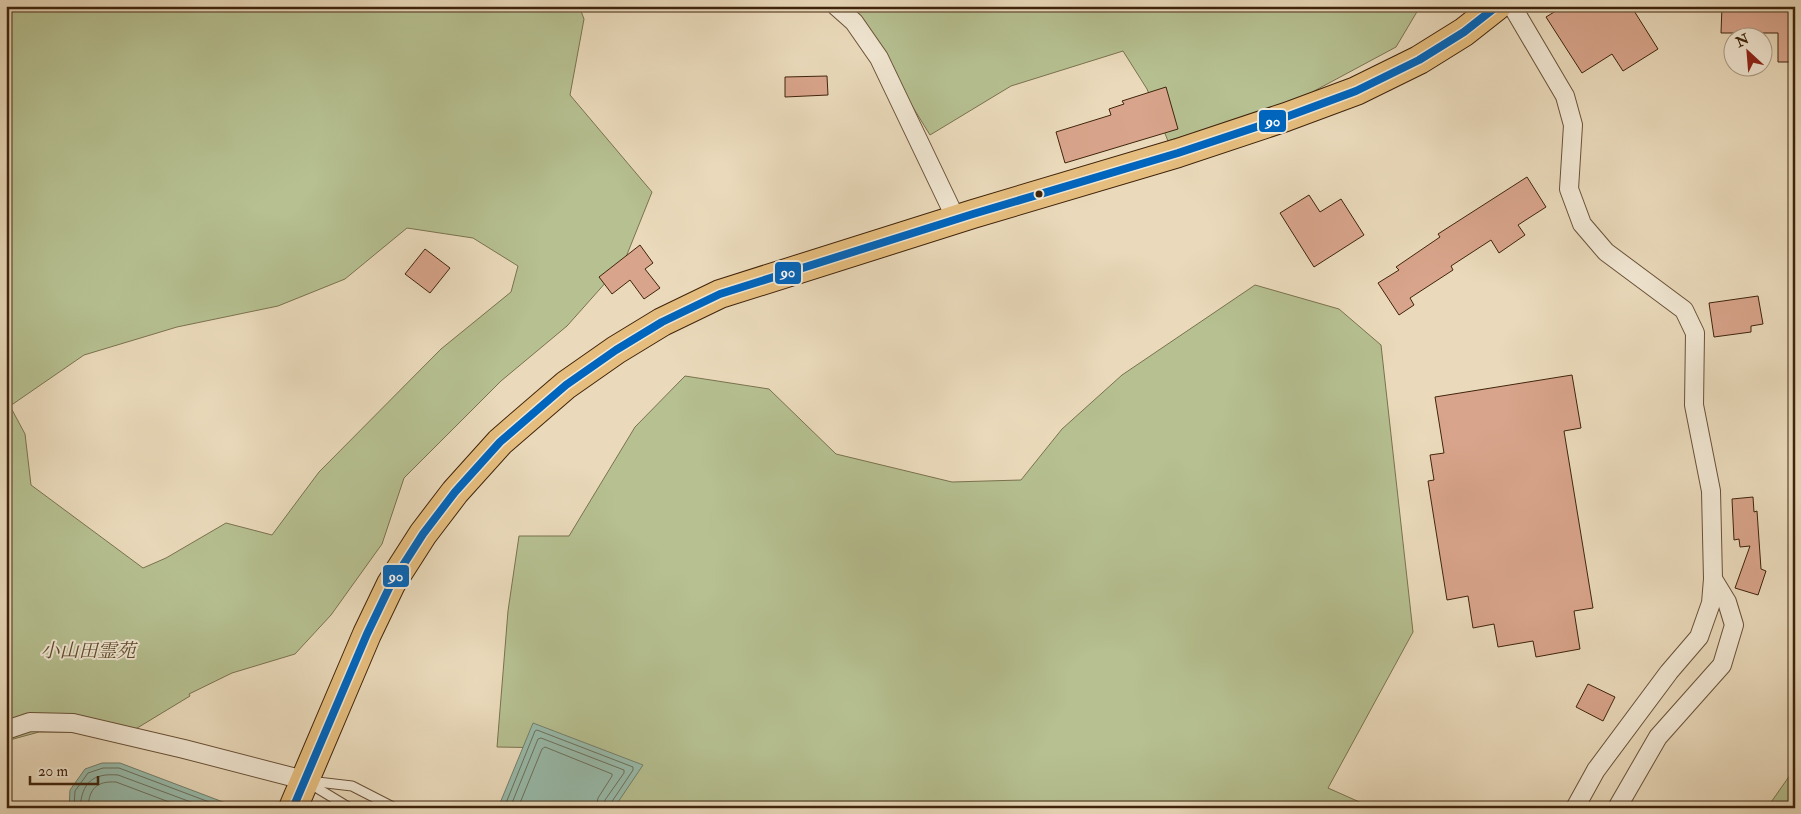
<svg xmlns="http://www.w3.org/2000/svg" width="1801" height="814" viewBox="0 0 1801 814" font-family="'IM FELL Double Pica','Noto Serif JP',serif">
	<rect width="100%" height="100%" fill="#eadabb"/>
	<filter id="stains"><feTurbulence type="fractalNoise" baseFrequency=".004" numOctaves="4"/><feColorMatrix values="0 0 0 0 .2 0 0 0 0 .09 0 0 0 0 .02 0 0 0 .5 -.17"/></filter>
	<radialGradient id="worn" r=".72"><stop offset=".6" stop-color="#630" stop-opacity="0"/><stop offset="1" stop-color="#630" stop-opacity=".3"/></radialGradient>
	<g fill="#b6c091" stroke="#7a724e" fill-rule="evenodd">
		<path d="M6,6H579L584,19L570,95L652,192L624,262L567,326L501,381L404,478L382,544L331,615L295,654L232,673L189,694L190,696L119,739L84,732H39L6,741ZM407,228L473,238L518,266L511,292L441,349L319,472L272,535L226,523L166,558L143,568L31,485L25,434L10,406L84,355L177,327L278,306L345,279Z"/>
		<polygon points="846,6 1426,6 1418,10 1396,47 1290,104 1168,141 1147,89 1123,51 1011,86 930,135 874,44"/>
		<polygon points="1255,285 1339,309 1381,345 1413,632 1328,788 1373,808 622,808 610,793 556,748 497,747 508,611 519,536 569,536 635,427 685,376 769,389 836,454 952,482 1021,480 1062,429 1122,375"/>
		<polygon points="1795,768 1795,808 1767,808"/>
	</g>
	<g fill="#98bbab" stroke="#747f6b">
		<polygon points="533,723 643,765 614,808 498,808"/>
		<polygon points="102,763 120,763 239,808 69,808 70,790 85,769"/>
	</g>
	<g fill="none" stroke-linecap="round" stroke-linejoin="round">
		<g stroke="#6c705c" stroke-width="1">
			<polyline points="74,808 75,791 88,773 103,768 119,768 225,808"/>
			<path d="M80,808C82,782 93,773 118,775L207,808"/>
			<path d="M88,808C89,788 97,781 116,782L185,808"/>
			<polyline points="504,808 535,731 537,730 633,767 633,770 611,803 610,808"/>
			<polyline points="510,808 538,739 541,738 624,770 624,773 605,800 604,808"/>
			<polyline points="518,808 542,749 545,747 612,774 612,776 598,798 596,808"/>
		</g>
	</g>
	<g fill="#d8a48b" stroke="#3f240c">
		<polygon points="1564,6 1631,6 1658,49 1623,71 1612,54 1582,73 1546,17"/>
		<polygon points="1722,6 1795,6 1795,62 1778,62 1778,33 1721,33"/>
		<polygon points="827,76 828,95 785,97 785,77"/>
		<polygon points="1166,87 1178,129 1065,163 1056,132 1111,115 1109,109 1124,104 1122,101"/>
		<polygon points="1527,177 1546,207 1518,225 1525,235 1499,253 1491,240 1451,266 1453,270 1410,298 1414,305 1399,315 1378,283 1399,270 1396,267 1440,237 1438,234"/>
		<polygon points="1309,195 1320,212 1341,199 1364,235 1314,267 1280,213"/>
		<polygon points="640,245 653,263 645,269 660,288 644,299 630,280 612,294 599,277"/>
		<polygon points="425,249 450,268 430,293 405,274"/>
		<polygon points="1758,296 1763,324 1751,326 1751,332 1714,337 1709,303"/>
		<polygon points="1572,375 1581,428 1564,431 1593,608 1574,611 1580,649 1536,657 1533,641 1498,647 1494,624 1473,628 1468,596 1447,600 1428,481 1434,480 1430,455 1444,453 1435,397"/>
		<polygon points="1753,497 1754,512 1757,511 1761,569 1766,571 1758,595 1735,588 1750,546 1740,547 1739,539 1734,540 1732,499"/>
		<polygon points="1588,684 1615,697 1603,721 1576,707"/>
	</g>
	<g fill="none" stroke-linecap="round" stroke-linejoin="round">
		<g stroke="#6a5238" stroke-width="11">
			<g id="service">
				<polyline points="309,781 352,786 395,808"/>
				<polyline points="307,782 350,808"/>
			</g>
		</g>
		<g stroke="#6a5238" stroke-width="20">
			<g id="minor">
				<polyline points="836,6 854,22 879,58 956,219"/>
				<polyline points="1512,6 1565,96 1573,125 1569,189 1582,224 1606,252 1684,310 1695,333 1694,405 1711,491 1713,579 1727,602 1734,625 1722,665 1658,737 1617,808"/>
				<polyline points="6,730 30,722 73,723 184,749 304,780"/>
				<polyline points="1575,808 1596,770 1669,672 1699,637 1711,603 1713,579"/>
			</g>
		</g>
		<g stroke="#3f240c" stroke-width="30">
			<polyline id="trunk" points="293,808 367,634 391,584 423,534 455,492 500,442 566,385 616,350 662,322 720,294 973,214 1178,153 1286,117 1356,91 1419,60 1464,32 1497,6"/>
		</g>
		<use href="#service" stroke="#f1e7d3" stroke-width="9"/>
		<use href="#minor" stroke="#f1e7d3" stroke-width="18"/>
		<use href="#trunk" stroke="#e5bd7e" stroke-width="28"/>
		<g stroke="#f1e7d3" stroke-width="11">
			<polyline id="bus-1" points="293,808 367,634 391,584 423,534 455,492 500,442 566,385 616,350 662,322 720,294 973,214 1178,153 1286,117 1356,91 1419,60 1464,32 1497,6"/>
		</g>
		<use href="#bus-1" stroke="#0065bd" stroke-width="8"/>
	</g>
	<circle fill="#3f240c" stroke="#f1e7d3" stroke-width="2" cx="1039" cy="194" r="4.5"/>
	<g text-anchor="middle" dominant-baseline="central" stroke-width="4" stroke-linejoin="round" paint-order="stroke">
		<g font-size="19" font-style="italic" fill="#5d4b2d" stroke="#f1e7d3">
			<text x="88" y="651">小山田霊苑</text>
		</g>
	</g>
	<g stroke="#f1e7d3" stroke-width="2">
		<rect x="1258" y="109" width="29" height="24" rx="5" fill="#0065bd"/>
		<rect x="774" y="261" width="28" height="24" rx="5" fill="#0065bd"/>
		<rect x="382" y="564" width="28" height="24" rx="5" fill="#0065bd"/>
	</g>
	<g font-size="14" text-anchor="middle" font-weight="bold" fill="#fff">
		<text x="1273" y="126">90</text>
		<text x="788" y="277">90</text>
		<text x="396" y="581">90</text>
	</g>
	<rect width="1801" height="814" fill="none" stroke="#eadabb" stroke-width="25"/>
	<rect x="8" y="8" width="1786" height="799" fill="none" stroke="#3f240c" stroke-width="2.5"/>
	<rect x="12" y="12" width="1776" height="789" fill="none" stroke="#3f240c"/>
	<g transform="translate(1748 52) rotate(334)"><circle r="24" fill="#f1e7d3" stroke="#aa9983"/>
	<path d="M0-4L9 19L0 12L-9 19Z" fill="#8f2418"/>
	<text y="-8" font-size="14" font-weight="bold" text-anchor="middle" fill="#3f240c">N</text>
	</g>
	<path d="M30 776v8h68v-8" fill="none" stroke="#3f240c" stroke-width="2.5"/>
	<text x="38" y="776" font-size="15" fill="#3f240c" stroke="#f1e7d3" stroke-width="4" paint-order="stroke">20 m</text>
	<rect width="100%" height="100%" filter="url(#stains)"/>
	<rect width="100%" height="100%" fill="url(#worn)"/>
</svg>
